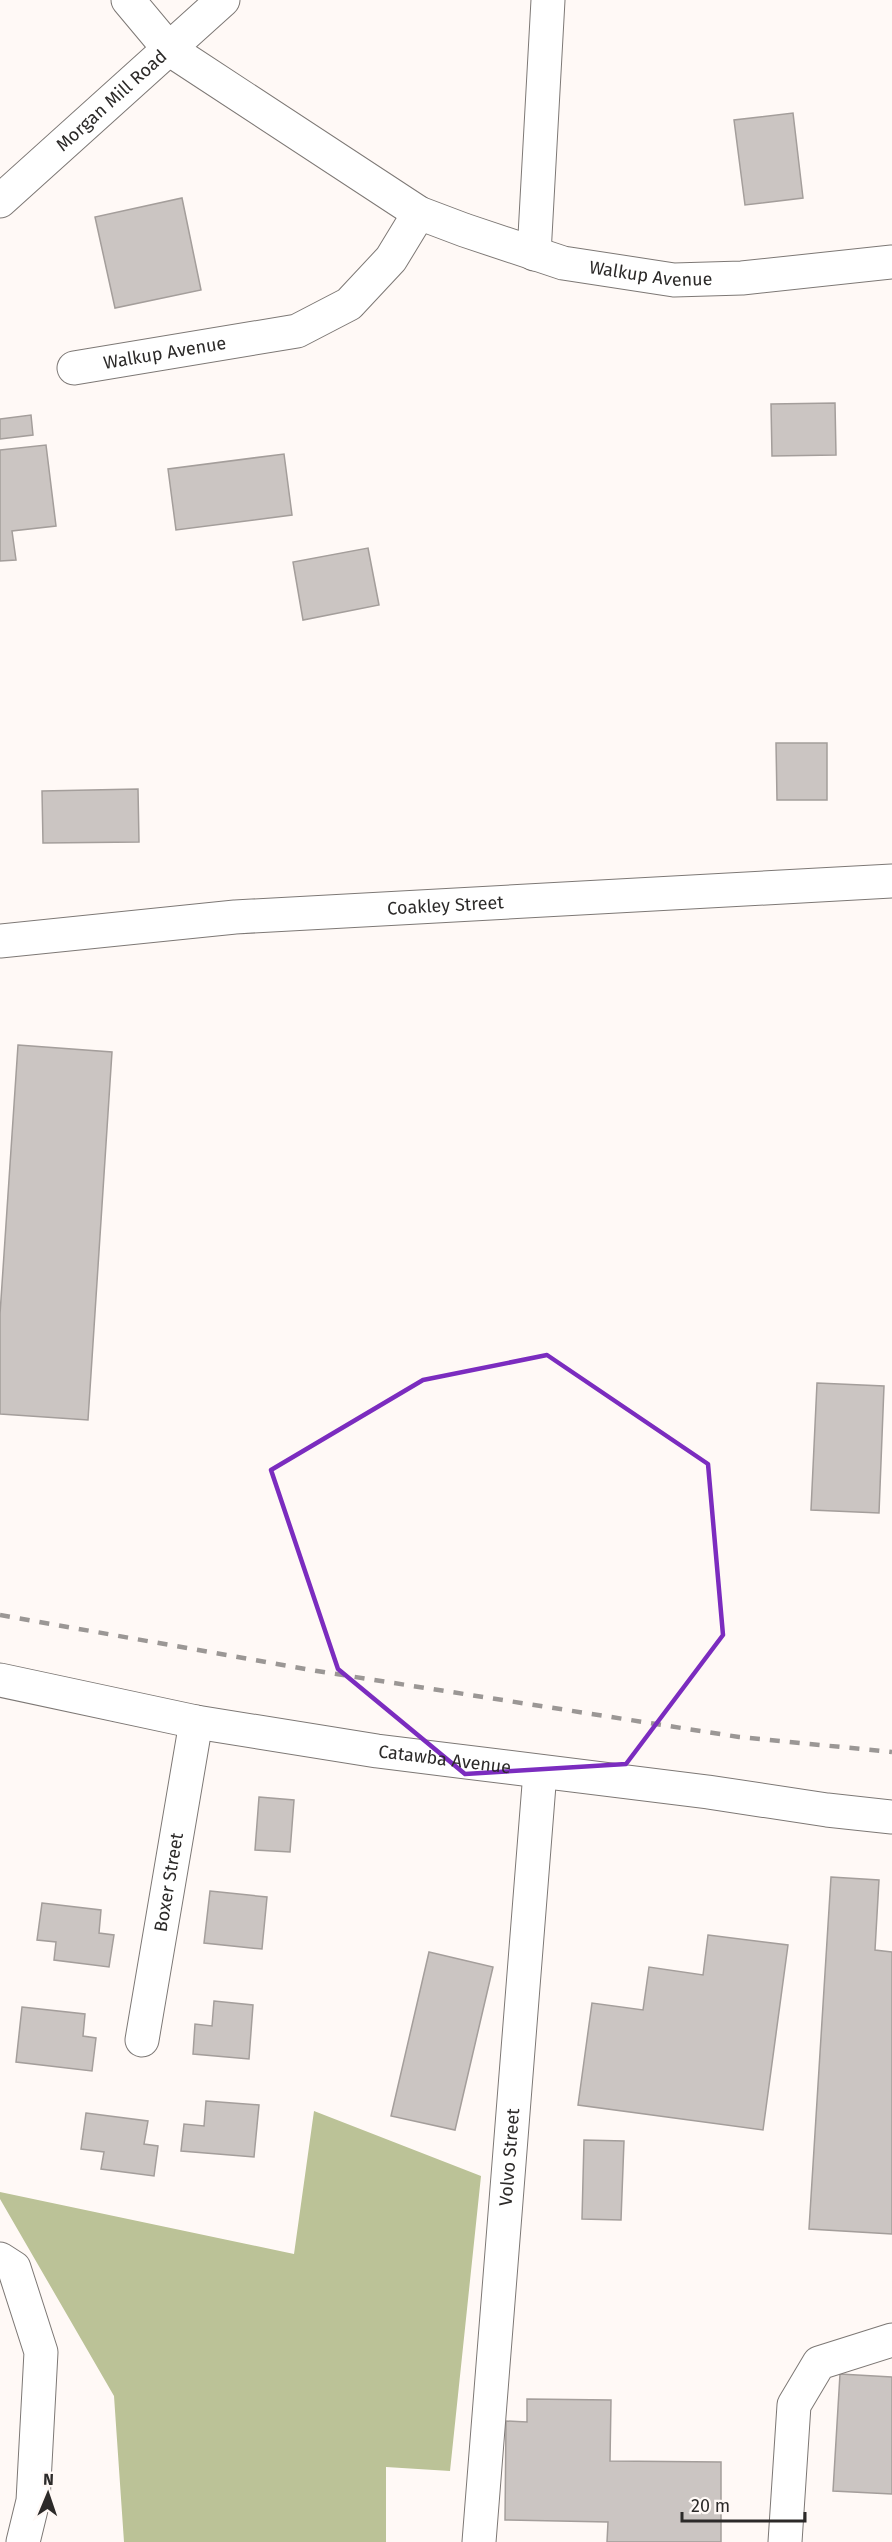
<svg xmlns="http://www.w3.org/2000/svg" width="892" height="2542" viewBox="0 0 892 2542" font-family="'Fira Sans',sans-serif">
	<rect width="100%" height="100%" fill="#fff9f6"/>
	<polygon fill="#bbc297" points="314,2111 481,2176 450,2471 386,2467 386,2542 124,2542 114,2396 0,2199 0,2192 294,2254"/>
	<g fill="#cbc5c2" stroke="#a49e9b" stroke-width="1.5">
		<polygon points="793,113 803,198 745,205 734,120"/>
		<polygon points="182,198 201,290 115,308 95,217"/>
		<polygon points="835,403 836,455 772,456 771,404"/>
		<polygon points="31,415 33,435 0,439 0,419"/>
		<polygon points="46,445 56,526 12,531 16,560 0,561 0,450"/>
		<polygon points="284,454 292,515 176,530 168,469"/>
		<polygon points="368,548 379,605 303,620 293,562"/>
		<polygon points="776,743 827,743 827,800 777,800"/>
		<polygon points="138,789 139,842 43,843 42,791"/>
		<polygon points="18,1045 112,1052 88,1420 0,1414 0,1314"/>
		<polygon points="817,1383 884,1386 879,1513 811,1510"/>
		<polygon points="259,1797 294,1800 290,1852 255,1850"/>
		<polygon points="831,1877 879,1880 875,1950 892,1952 892,2234 809,2229"/>
		<polygon points="210,1891 267,1897 262,1949 204,1943"/>
		<polygon points="42,1903 101,1910 99,1933 114,1935 109,1967 54,1960 56,1942 37,1940"/>
		<polygon points="708,1935 788,1945 763,2130 578,2105 592,2003 643,2010 649,1967 703,1975"/>
		<polygon points="429,1952 493,1967 455,2130 391,2116"/>
		<polygon points="214,2001 253,2005 249,2059 193,2054 195,2024 212,2026"/>
		<polygon points="22,2007 85,2014 83,2036 96,2038 92,2071 16,2062"/>
		<polygon points="206,2101 259,2105 254,2157 181,2151 184,2124 204,2126"/>
		<polygon points="86,2113 148,2121 144,2144 158,2146 154,2176 101,2169 104,2152 81,2149"/>
		<polygon points="584,2140 624,2141 621,2220 582,2219"/>
		<polygon points="840,2374 892,2377 892,2494 833,2491"/>
		<polygon points="527,2399 611,2400 610,2461 721,2462 721,2542 607,2542 608,2522 505,2520 506,2421 527,2422"/>
	</g>
	<g fill="none" stroke-linecap="round" stroke-linejoin="round">
		<g stroke="#7d7875" stroke-width="35">
			<g id="minor">
				<path id="s1" d="M128,0L169,49L419,213L464,230L563,263L674,280L742,278L892,262"/>
				<polyline points="534,254 548,0"/>
				<path id="s2" d="M74,368L297,331L349,304L391,259L419,213"/>
				<path id="s3" d="M0,941L235,917L892,881"/>
				<path id="s4" d="M0,1680L196,1722L377,1751L708,1792L827,1810L892,1817"/>
				<path id="s5" d="M142,2040L196,1722"/>
				<polyline points="0,2259 14,2268 41,2352 33,2501 23,2542"/>
				<path id="s6" d="M479,2542L540,1772"/>
				<polyline points="785,2542 794,2405 819,2363 892,2340"/>
			</g>
		</g>
		<g stroke="#7d7875" stroke-width="35">
			<g id="major">
				<path id="s7" d="M0,201L223,0"/>
			</g>
		</g>
		<use href="#minor" stroke="#fff" stroke-width="33"/>
		<use href="#major" stroke="#fff" stroke-width="33"/>
		<polyline stroke="#9b9795" stroke-width="4.5" stroke-dasharray="10 10" stroke-linecap="butt" points="0,1615 317,1671 739,1737 892,1752"/>
	</g>
	<path fill="none" stroke="#7b2cbf" stroke-width="4.5" stroke-linejoin="round" d="M547,1355L708,1464L723,1635L626,1764L465,1774L338,1669L271,1470L423,1380Z"/>
	<g text-anchor="middle" dominant-baseline="central" stroke-width="4.5" stroke-linejoin="round" paint-order="stroke">
		<g font-size="18" fill="#2c2a29" stroke="#fff9f6">
			<text stroke="none"><textPath href="#s7" startOffset="150">Morgan Mill Road</textPath></text>
			<text stroke="none"><textPath href="#s1" startOffset="604">Walkup Avenue</textPath></text>
			<text stroke="none"><textPath href="#s2" startOffset="92">Walkup Avenue</textPath></text>
			<text stroke="none"><textPath href="#s3" startOffset="447">Coakley Street</textPath></text>
			<text stroke="none"><textPath href="#s4" startOffset="452">Catawba Avenue</textPath></text>
			<text stroke="none"><textPath href="#s5" startOffset="160">Boxer Street</textPath></text>
			<text stroke="none"><textPath href="#s6" startOffset="386">Volvo Street</textPath></text>
		</g>
	</g>
	<g transform="translate(48 2494) rotate(2)" stroke="#fff9f6" stroke-width="4.5" paint-order="stroke">
	<path d="M0-4.5L10 22L0 15L-10 22Z" fill="#2c2a29"/>
	<text y="-9" font-size="16" font-weight="bold" text-anchor="middle" fill="#2c2a29">N</text>
	</g>
	<path d="M682 2512v9h123v-9" fill="none" stroke="#2c2a29" stroke-width="3"/>
	<text x="691" y="2512" font-size="18" fill="#2c2a29" stroke="#fff9f6" stroke-width="4.5" paint-order="stroke">20 m</text>
</svg>
